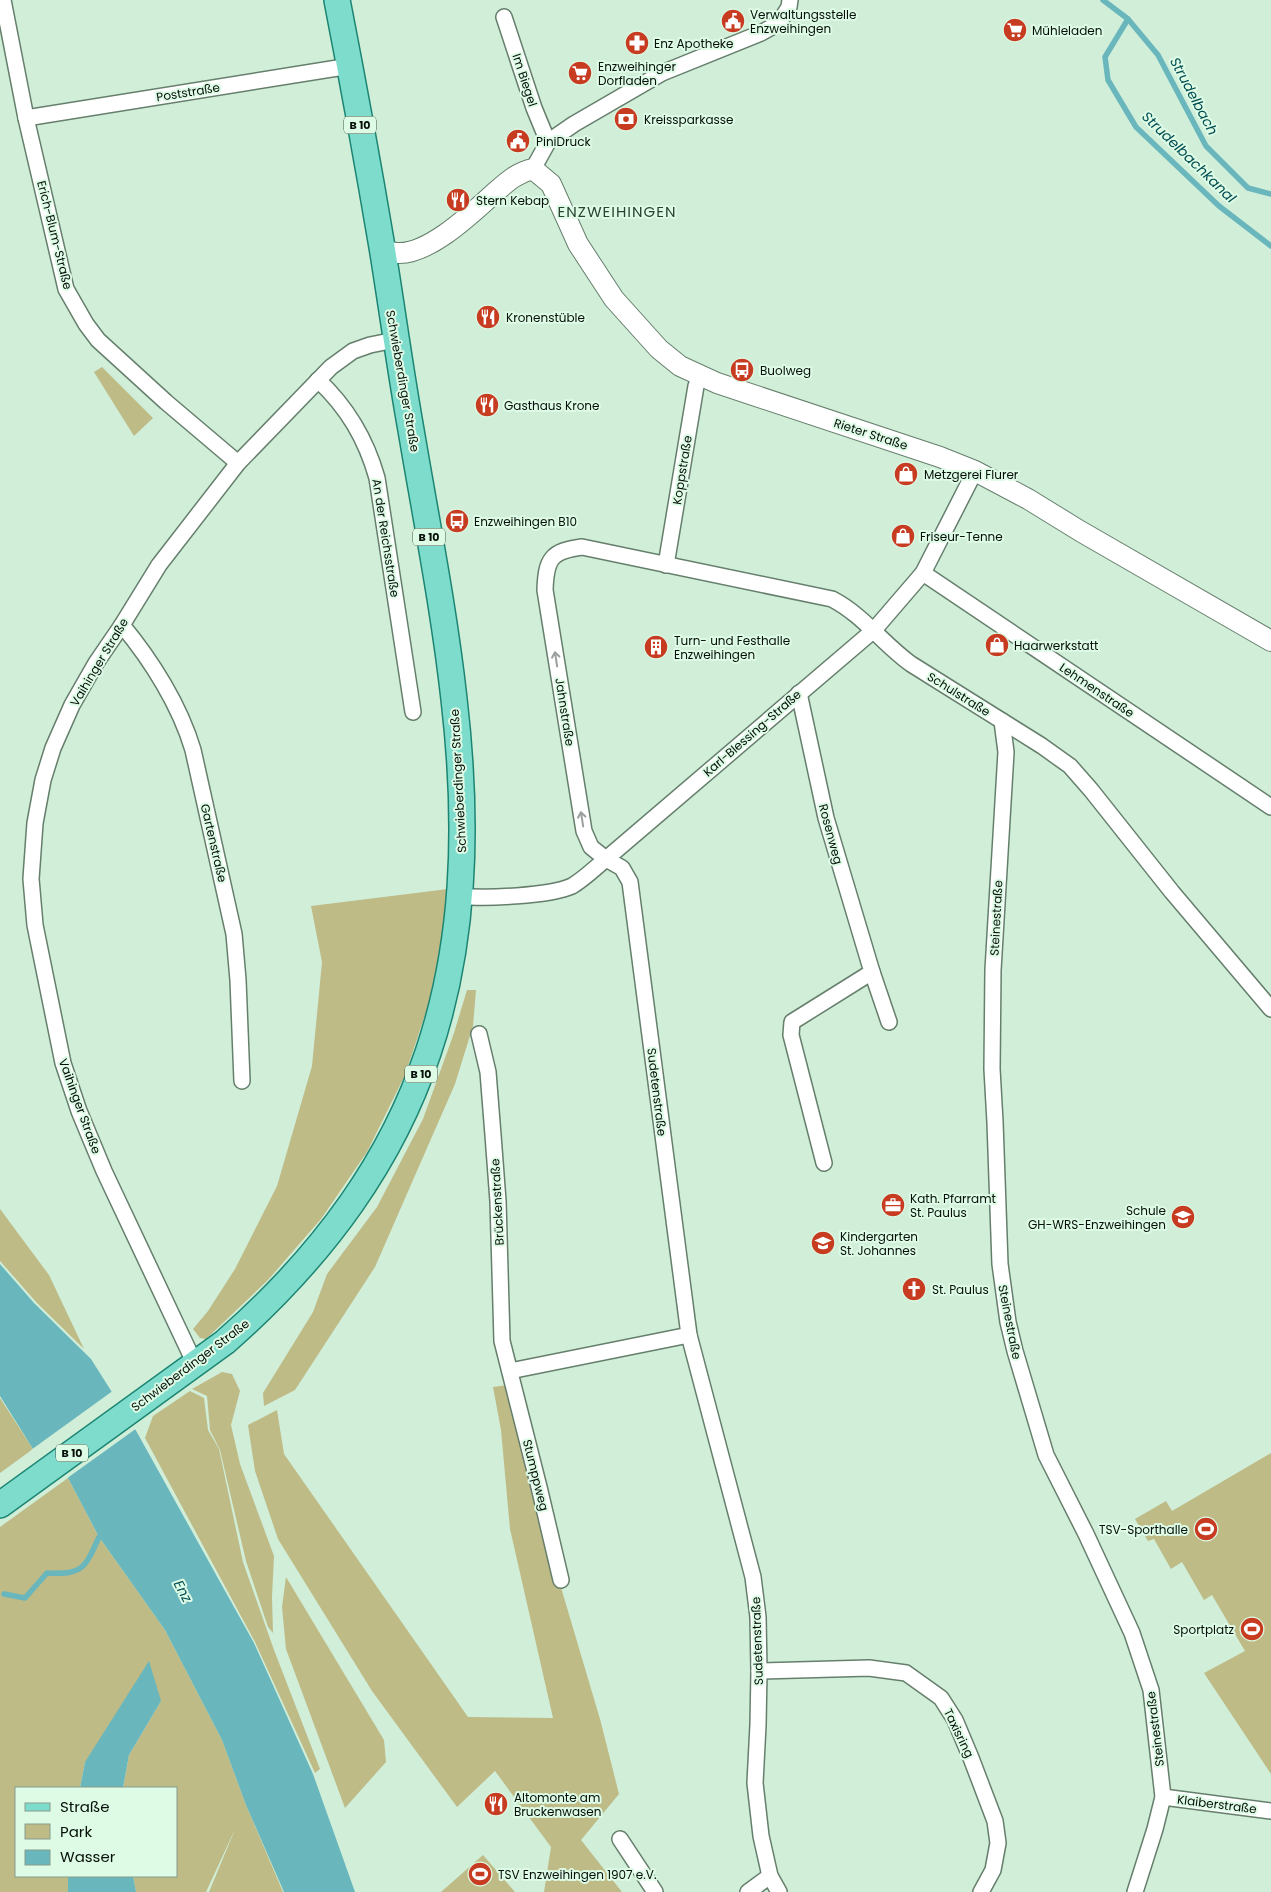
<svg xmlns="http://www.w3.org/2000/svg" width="1271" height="1892" viewBox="0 0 1271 1892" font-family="Poppins,sans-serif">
	<rect width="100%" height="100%" fill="#d1eed9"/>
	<g fill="#bebb86">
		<polygon points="102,367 153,418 134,436 94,372"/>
		<polygon points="448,889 446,928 432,994 405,1075 367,1152 321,1219 268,1280 206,1339 200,1338 193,1329 208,1311 235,1269 277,1186 312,1066 322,962 311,906"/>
		<polygon points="467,990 476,990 473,1026 455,1084 375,1267 295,1390 264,1406 263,1393 313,1312 327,1274 377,1207 423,1119 454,1033"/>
		<polygon points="0,1209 49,1275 84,1349 37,1303 0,1261"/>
		<polygon points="222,1372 232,1374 240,1391 231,1425 240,1464 274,1556 272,1597 273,1633 268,1627 246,1561 220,1450 210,1430 207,1396 192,1389"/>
		<polygon points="508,1385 538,1510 600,1719 619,1794 581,1840 622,1892 544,1892 551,1847 495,1771 457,1807 372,1691 278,1539 255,1471 248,1425 277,1410 284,1454 468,1717 553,1718 510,1529 501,1430 493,1387"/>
		<polygon points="190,1391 204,1398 208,1430 219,1449 243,1562 274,1650 320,1769 315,1773 255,1642 145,1438 153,1416"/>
		<polygon points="0,1398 33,1449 0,1473"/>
		<polygon points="1271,1453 1271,1774 1204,1673 1245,1651 1212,1595 1204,1600 1182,1562 1171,1569 1154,1539 1148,1541 1135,1519 1166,1501 1172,1511"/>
		<polygon points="68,1478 99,1537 165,1630 222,1740 246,1805 283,1892 209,1892 236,1827 206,1892 136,1892 133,1876 176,1876 176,1788 123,1788 129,1755 161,1701 85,1762 80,1788 16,1788 16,1876 68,1876 68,1892 0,1892 0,1527"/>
		<polygon points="286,1577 384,1740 386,1762 345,1808 286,1649 282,1607"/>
		<polygon points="483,1855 515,1892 441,1892"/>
	</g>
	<g fill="#69b7bd">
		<polygon points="0,1264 34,1303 91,1359 134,1427 254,1643 313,1774 355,1892 284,1892 246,1805 222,1740 165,1630 99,1537 68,1478 33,1449 0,1396"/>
		<polygon points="149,1661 161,1701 129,1755 123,1788 80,1788 85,1762"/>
		<polygon points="68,1876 133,1876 136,1892 68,1892"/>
	</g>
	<polygon fill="#d1eed9" points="114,1390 137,1428 66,1479 31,1450"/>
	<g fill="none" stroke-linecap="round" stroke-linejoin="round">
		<g stroke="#69b7bd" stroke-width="5.5">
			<polyline points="1103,0 1128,19 1158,55 1206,146 1248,188 1271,194"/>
			<polyline points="1128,19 1105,57 1108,80 1136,127 1219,206 1271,246"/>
			<path d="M4,1594L25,1598L47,1573C83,1575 85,1568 99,1537"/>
		</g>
		<g stroke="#657f6c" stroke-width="18">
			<g id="minor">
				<polyline points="3,0 26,118 66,289 86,324 98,340 166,402 238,463"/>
				<polyline points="504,17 534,108 548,142"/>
				<polyline points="26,118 350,66"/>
				<polyline points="533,169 548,142 574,124 662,73 761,33 779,23 789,7 790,0"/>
				<path d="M318,380C348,408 366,439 377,478L413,712"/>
				<polyline points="666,565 696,386 700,376"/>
				<polyline points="923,573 1271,807"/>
				<path d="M122,625C152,661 180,706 193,750L234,934L238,980L242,1081"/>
				<polyline points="799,693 826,818 872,972 792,1022 791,1035 824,1163"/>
				<polyline points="1002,721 1006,752 993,970 992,1069 995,1122 1000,1264 1008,1322 1015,1351 1046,1455 1086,1534 1132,1633 1151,1690 1163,1797 1155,1829 1135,1892"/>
				<path d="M460,896C484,899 550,896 572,886C584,879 595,868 606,859L874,630L923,573L975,471"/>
				<polyline points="872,972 889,1022"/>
				<polyline points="479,1034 488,1072 493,1135 498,1201 502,1341 539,1487 561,1580"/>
				<polyline points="195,1364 104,1171 79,1111 63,1063 35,925 31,879 35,823 43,780 53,748 72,705 96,663 122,625 159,565 238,463 331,367 353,351 370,345 395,340"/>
				<polyline points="510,1371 689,1335"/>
				<polyline points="759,1671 869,1668 906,1673 941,1698 955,1720 971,1758 995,1821 998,1843 993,1870 981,1892"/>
				<polyline points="1163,1797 1271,1811"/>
				<polyline points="620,1839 655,1892"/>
				<polyline points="748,1892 770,1876"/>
				<path d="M779,1892L770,1876L761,1836L755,1783L758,1725L759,1671L758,1617L753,1577L689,1335L630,882L622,868L606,859L591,847L584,831L545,590C546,559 551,551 582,547L832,599C863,615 883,644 911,664L1042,746L1070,766L1091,790L1172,892L1271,1009"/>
			</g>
		</g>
		<g stroke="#657f6c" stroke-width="22">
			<path id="tertiary" d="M382,250C387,251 393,253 397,253C428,255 470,215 491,196C505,184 515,173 533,169L551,184L578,244L614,299L659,349L680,366L717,383L940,457L975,471L1028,499L1080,531L1271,641"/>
		</g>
		<g stroke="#1c8572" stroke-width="28">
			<path id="primary" d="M0,1505L225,1342C430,1162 485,965 454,699C444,609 426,519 411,430C400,369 392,308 382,247C368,164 353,82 337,0"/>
		</g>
		<use href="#minor" stroke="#fff" stroke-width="15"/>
		<use href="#tertiary" stroke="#fff" stroke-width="20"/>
		<use href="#primary" stroke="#7edccd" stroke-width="25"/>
	</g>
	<defs><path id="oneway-shaft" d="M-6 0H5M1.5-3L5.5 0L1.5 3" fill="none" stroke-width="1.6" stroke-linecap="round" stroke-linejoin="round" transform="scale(1.25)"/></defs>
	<g stroke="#9b9f9d">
		<use href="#oneway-shaft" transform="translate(556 659) rotate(-99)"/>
		<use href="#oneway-shaft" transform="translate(582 819) rotate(-99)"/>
	</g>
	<defs>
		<g id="civic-disc" transform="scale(1.25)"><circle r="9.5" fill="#c73c21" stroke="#defbe6"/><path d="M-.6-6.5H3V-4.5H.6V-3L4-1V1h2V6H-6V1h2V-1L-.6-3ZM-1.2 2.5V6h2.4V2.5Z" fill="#fff"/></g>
		<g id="supermarket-disc" transform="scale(1.25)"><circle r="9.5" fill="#c73c21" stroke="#defbe6"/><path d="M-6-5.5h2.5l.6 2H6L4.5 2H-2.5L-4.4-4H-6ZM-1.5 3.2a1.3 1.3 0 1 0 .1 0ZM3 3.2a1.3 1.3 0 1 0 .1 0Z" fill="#fff"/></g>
		<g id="pharmacy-disc" transform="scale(1.25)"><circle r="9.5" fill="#c73c21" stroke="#defbe6"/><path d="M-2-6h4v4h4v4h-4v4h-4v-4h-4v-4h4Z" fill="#fff"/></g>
		<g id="bank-disc" transform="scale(1.25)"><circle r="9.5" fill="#c73c21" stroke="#defbe6"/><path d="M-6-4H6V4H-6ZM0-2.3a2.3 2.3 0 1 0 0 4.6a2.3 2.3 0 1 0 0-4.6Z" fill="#fff"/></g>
		<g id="restaurant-disc" transform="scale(1.25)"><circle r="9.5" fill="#c73c21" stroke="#defbe6"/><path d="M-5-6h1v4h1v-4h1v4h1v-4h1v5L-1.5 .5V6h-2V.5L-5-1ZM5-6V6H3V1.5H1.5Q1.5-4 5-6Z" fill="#fff"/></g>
		<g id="bus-disc" transform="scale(1.25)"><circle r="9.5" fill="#c73c21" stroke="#defbe6"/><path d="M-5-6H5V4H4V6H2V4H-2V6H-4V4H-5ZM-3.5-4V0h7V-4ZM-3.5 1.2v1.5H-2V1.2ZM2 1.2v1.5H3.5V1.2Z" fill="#fff"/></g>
		<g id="shop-disc" transform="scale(1.25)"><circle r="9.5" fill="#c73c21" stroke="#defbe6"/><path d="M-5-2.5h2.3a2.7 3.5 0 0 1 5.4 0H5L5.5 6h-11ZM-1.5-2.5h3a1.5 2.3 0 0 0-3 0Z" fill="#fff"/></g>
		<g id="building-disc" transform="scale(1.25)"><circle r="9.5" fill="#c73c21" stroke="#defbe6"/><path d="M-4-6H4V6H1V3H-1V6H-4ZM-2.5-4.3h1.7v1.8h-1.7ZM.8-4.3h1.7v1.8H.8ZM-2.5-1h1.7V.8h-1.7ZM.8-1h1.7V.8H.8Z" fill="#fff"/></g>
		<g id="office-disc" transform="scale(1.25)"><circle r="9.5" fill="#c73c21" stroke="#defbe6"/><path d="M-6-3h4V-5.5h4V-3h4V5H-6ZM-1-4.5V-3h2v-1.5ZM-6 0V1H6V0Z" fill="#fff"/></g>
		<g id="school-disc" transform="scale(1.25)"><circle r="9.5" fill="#c73c21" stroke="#defbe6"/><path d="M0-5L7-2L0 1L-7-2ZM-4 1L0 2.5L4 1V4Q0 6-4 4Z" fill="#fff"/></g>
		<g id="church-disc" transform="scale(1.25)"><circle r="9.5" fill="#c73c21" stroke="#defbe6"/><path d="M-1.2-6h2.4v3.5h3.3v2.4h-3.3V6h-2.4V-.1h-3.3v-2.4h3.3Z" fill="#fff"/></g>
		<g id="stadium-disc" transform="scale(1.25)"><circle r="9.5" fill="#c73c21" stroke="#defbe6"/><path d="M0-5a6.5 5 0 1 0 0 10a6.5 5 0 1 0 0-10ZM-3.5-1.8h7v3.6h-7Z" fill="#fff"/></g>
	</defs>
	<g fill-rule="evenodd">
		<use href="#civic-disc" x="733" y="21"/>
		<use href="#supermarket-disc" x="1015" y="30"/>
		<use href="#pharmacy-disc" x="637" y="43"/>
		<use href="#supermarket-disc" x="580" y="73"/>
		<use href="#bank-disc" x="626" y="119"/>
		<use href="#civic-disc" x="518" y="141"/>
		<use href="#restaurant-disc" x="458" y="200"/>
		<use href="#restaurant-disc" x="488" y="317"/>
		<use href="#bus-disc" x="742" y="370"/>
		<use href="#restaurant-disc" x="487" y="405"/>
		<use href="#shop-disc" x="906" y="474"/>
		<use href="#bus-disc" x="457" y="521"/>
		<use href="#shop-disc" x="903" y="536"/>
		<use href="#shop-disc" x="997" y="645"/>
		<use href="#building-disc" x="656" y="647"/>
		<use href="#office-disc" x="893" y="1205"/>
		<use href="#school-disc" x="1183" y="1217"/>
		<use href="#school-disc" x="823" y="1243"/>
		<use href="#church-disc" x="914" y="1289"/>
		<use href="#stadium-disc" x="1206" y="1529"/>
		<use href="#stadium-disc" x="1252" y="1629"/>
		<use href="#restaurant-disc" x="496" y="1804"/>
		<use href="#stadium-disc" x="480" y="1874"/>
	</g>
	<g text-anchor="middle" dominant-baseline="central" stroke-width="4" stroke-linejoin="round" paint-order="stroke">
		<g fill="#defbe6" stroke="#47564b" stroke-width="1">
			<rect x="344" y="116.5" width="32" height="17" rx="4"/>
			<rect x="413" y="528.5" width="32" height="17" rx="4"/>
			<rect x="405" y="1065.5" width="32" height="17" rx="4"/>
			<rect x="56" y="1444.5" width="32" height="17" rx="4"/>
		</g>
		<g font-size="11" font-weight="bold" fill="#060f09">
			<text x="360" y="125">B 10</text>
			<text x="429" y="537">B 10</text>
			<text x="421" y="1074">B 10</text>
			<text x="72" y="1453">B 10</text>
		</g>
		<g font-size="12" fill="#060f09" stroke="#defbe6" text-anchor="start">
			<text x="750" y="14">Verwaltungsstelle<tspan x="750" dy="14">Enzweihingen</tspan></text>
			<text x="1032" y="30">Mühleladen</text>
			<text x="654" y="43">Enz Apotheke</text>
			<text x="598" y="66">Enzweihinger<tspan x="598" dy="14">Dorfladen</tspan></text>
			<text x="644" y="119">Kreissparkasse</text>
			<text x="536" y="141">PiniDruck</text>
			<text x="476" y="200">Stern Kebap</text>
			<text x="506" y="317">Kronenstüble</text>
			<text x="760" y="370">Buolweg</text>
			<text x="504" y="405">Gasthaus Krone</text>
			<text x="924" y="474">Metzgerei Flurer</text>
			<text x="474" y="521">Enzweihingen B10</text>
			<text x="920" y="536">Friseur-Tenne</text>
			<text x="674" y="640">Turn- und Festhalle<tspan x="674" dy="14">Enzweihingen</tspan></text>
			<text x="1014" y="645">Haarwerkstatt</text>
			<text x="910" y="1198">Kath. Pfarramt<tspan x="910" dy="14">St. Paulus</tspan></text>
			<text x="1166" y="1210" text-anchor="end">Schule<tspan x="1166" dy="14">GH-WRS-Enzweihingen</tspan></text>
			<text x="840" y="1236">Kindergarten<tspan x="840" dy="14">St. Johannes</tspan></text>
			<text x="932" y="1289">St. Paulus</text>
			<text x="1188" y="1529" text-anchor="end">TSV-Sporthalle</text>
			<text x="1234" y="1629" text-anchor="end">Sportplatz</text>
			<text x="514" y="1797">Altomonte am<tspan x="514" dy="14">Bruckenwasen</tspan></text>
			<text x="498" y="1874">TSV Enzweihingen 1907 e.V.</text>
		</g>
		<g font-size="12" fill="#060f09" stroke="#defbe6">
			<text transform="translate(525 80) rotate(72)">Im Biegel</text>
			<text transform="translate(188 92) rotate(-9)">Poststraße</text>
			<text transform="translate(55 235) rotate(76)">Erich-Blum-Straße</text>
			<text transform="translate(403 381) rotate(80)">Schwieberdinger Straße</text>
			<text transform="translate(871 434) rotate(18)">Rieter Straße</text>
			<text transform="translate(682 470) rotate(-81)">Koppstraße</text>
			<text transform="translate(386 538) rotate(81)">An der Reichsstraße</text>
			<text transform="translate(99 662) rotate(-59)">Vaihinger Straße</text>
			<text transform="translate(1097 690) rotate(34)">Lehmenstraße</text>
			<text transform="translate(959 694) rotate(32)">Schulstraße</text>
			<text transform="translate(565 712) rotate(81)">Jahnstraße</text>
			<text transform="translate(752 733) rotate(-41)">Karl-Blessing-Straße</text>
			<text transform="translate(458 781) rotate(-93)">Schwieberdinger Straße</text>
			<text transform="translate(831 834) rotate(75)">Rosenweg</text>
			<text transform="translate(214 843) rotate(77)">Gartenstraße</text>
			<text transform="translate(996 918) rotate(-87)">Steinestraße</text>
			<text transform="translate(657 1092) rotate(83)">Sudetenstraße</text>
			<text transform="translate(80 1106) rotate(70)">Vaihinger Straße</text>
			<text transform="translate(497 1202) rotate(-93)">Brückenstraße</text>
			<text transform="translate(1010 1322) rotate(79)">Steinestraße</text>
			<text transform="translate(190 1365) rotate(-37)">Schwieberdinger Straße</text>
			<text transform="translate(536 1475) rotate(76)">Stumppweg</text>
			<text transform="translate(757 1641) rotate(-92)">Sudetenstraße</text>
			<text transform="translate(1155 1729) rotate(-97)">Steinestraße</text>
			<text transform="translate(959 1733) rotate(64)">Taxisring</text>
			<text transform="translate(1217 1804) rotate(7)">Klaiberstraße</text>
		</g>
		<g font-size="14" font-style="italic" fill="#014d52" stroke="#defbe6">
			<text transform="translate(1194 96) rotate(62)">Strudelbach</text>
			<text transform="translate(1189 157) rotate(44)">Strudelbachkanal</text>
			<text transform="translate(183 1591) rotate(62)">Enz</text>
		</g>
		<g font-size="15" letter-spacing="1" fill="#2b4232" stroke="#defbe6">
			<text x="617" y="211">ENZWEIHINGEN</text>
		</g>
	</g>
	<rect x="15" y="1787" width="162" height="90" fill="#defbe6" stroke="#889d8e"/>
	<rect x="25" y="1803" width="25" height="8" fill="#7edccd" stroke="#889d8e"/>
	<text x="60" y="1812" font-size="15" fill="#060f09">Straße</text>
	<rect x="25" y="1824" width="25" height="15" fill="#bebb86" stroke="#889d8e"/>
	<text x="60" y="1837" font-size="15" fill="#060f09">Park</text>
	<rect x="25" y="1850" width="25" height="15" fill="#69b7bd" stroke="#889d8e"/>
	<text x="60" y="1862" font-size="15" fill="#060f09">Wasser</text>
</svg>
